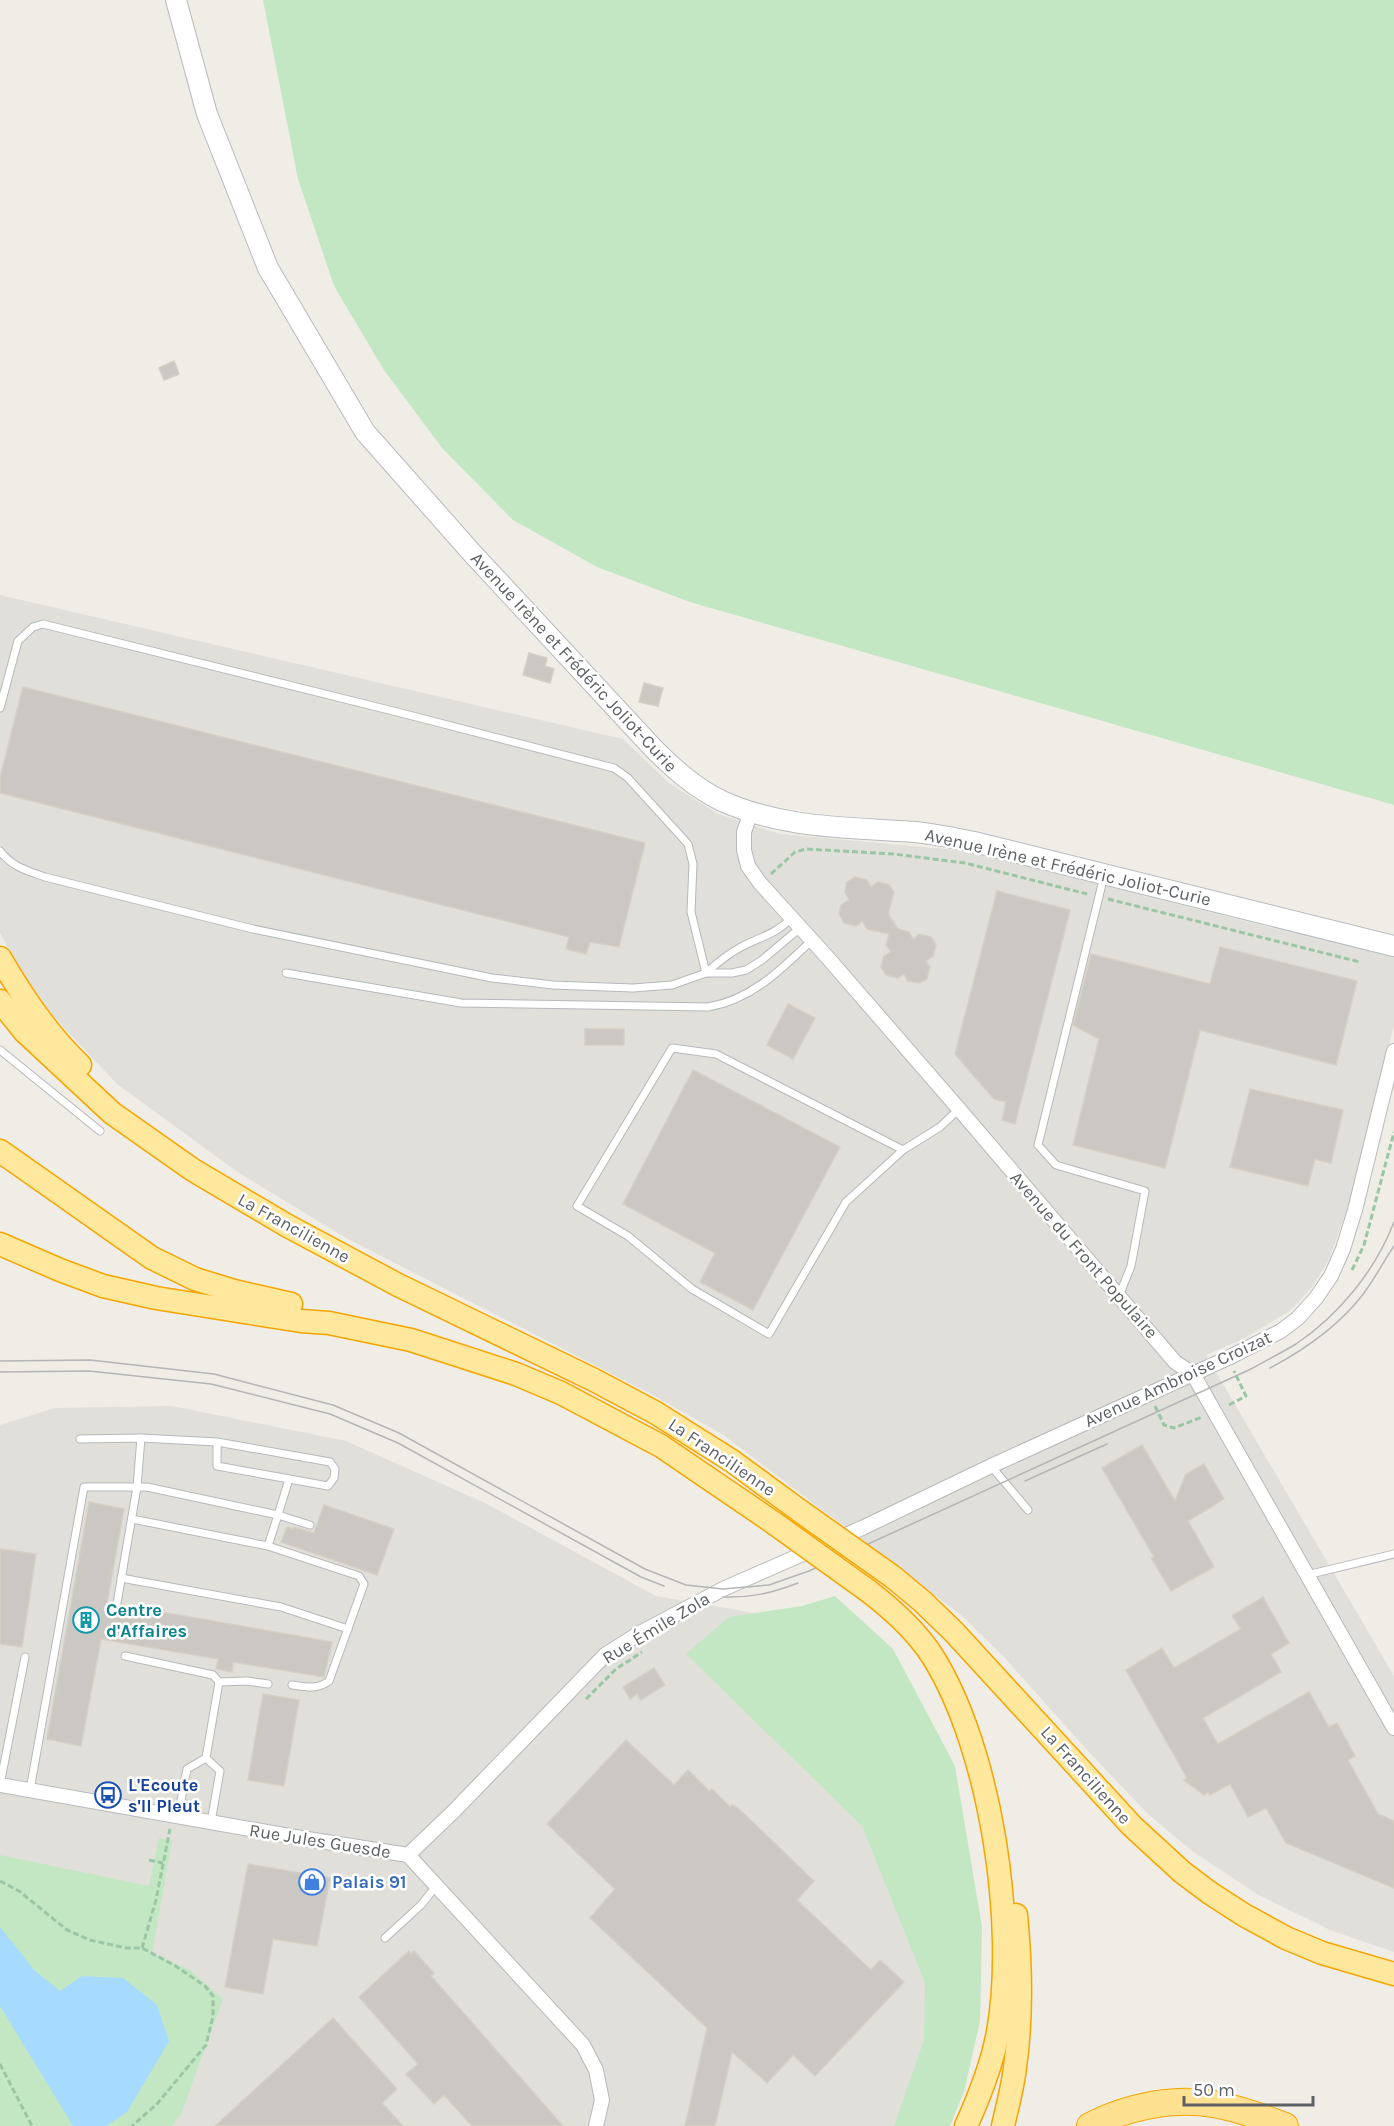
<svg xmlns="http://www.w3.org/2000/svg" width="1394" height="2126" viewBox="0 0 1394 2126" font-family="Karla,sans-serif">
	<rect width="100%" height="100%" fill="#f0ede6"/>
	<g fill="#e1dfda">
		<polygon points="0,595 623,739 669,783 718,814 780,834 968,851 1277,929 1394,955 1394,1025 1350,1202 1329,1259 1312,1287 1290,1311 1241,1340 1206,1355 1394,1676 1394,1952 1330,1930 1257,1894 1192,1851 1148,1814 1087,1750 1003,1656 961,1615 722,1434 651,1394 344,1237 236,1171 117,1084 54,1017 23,974 0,933"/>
		<polygon points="172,1406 346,1441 485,1503 656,1596 874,1634 942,1760 940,2126 0,2126 0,1425 55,1408"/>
	</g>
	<g fill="#c3e7c3">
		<polygon points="263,0 1394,0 1394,805 690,602 597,567 513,520 442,448 384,370 334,286 298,179"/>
		<polygon points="835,1596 893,1649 955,1766 982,1927 980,2021 964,2092 950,2126 894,2126 924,2040 925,1983 862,1826 686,1654 729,1617 802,1606"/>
		<polygon points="159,1838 172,1841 152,1953 188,1969 223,1999 181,2114 172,2126 0,2126 0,1855 149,1886"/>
	</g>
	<polygon fill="#a7daff" points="0,1927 35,1971 60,1991 82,1976 123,1978 157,2005 169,2041 127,2112 106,2126 73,2126 0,2006"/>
	<g fill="#cbc8c3" stroke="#d5cfc4" stroke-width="1.5">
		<polygon points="174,361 179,374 164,380 159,368"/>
		<polygon points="529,653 547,658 545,666 554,669 550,683 523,675"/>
		<polygon points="644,683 663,688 658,706 639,702"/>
		<polygon points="23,687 645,843 619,947 590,942 586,954 566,949 569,937 0,793 0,778"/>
		<polygon points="855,877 867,880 871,887 878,882 889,885 894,892 888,914 898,929 909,932 913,939 920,934 931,937 936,945 933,956 926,961 930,967 927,979 919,983 908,981 904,974 898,978 886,975 881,967 884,956 891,952 886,945 889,934 867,929 862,921 856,926 844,923 839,914 841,905 849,900 845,892 847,882"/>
		<polygon points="997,891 1070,910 1015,1124 1002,1120 1006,1102 994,1099 955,1054"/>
		<polygon points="1220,947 1357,981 1336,1065 1200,1030 1165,1168 1073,1145 1099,1039 1073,1025 1091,954 1210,984"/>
		<polygon points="788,1004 815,1018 793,1059 767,1045"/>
		<rect x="585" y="1029" width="39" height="16"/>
		<polygon points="693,1070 840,1147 753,1310 700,1282 715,1253 623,1204"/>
		<polygon points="1250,1089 1343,1110 1331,1163 1315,1159 1308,1186 1230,1167"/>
		<polygon points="1142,1445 1175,1501 1186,1474 1204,1464 1224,1499 1188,1521 1214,1567 1171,1591 1151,1558 1154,1557 1102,1468"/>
		<polygon points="89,1502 124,1509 107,1603 111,1603 111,1610 113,1614 120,1613 122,1605 332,1642 324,1677 233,1662 232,1672 216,1669 218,1659 101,1639 81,1746 47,1739"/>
		<polygon points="324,1505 394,1529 377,1575 281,1542 287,1527 293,1529 294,1527 314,1533"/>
		<polygon points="0,1549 36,1554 22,1647 0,1644"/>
		<polygon points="1263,1597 1289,1643 1271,1654 1281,1672 1203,1718 1218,1744 1309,1692 1329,1727 1337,1723 1355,1756 1348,1760 1378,1814 1394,1821 1394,1888 1286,1843 1266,1808 1248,1817 1230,1784 1210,1795 1208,1792 1204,1795 1184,1780 1187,1778 1126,1670 1162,1648 1174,1668 1241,1629 1232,1616"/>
		<polygon points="654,1668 665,1685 641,1700 637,1694 630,1699 623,1687"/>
		<polygon points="263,1694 299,1700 284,1786 248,1780"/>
		<polygon points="626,1740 674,1785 688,1770 709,1791 712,1789 730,1807 732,1805 738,1808 814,1881 797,1900 871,1970 880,1960 904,1982 815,2076 793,2055 767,2083 732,2052 715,2126 685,2126 707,2028 590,1918 615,1889 547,1824"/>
		<polygon points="248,1864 330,1878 317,1946 273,1939 263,1994 225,1987"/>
		<polygon points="409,1951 411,1954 414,1951 434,1973 431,1976 563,2126 472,2126 444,2095 434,2104 406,2074 418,2064 359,1997"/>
		<polygon points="333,2018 397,2089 382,2103 403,2126 215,2126"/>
	</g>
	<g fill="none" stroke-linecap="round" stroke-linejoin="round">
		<g stroke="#b6b8bc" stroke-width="9">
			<g id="service">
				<polyline points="0,708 18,641 33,627 43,624 401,713 614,768 628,778 688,844 693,864 691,912 706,973"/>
				<path d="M0,851C12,867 28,871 45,877L253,929L492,978L553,985L633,988L672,985L706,973H732L746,970L762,960L800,928"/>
				<polyline points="1104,876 1038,1145 1056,1165 1145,1191 1131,1266 1119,1296"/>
				<path d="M286,973L461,1003L708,1007C751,1000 782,969 812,940"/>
				<path d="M706,973C717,963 728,954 741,947C762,936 774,935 792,918"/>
				<polyline points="0,1050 100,1131"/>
				<polyline points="903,1150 716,1054 672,1048 577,1206 628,1236 692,1289 769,1334 846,1202 903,1150 940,1127 959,1109"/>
				<polyline points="80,1439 141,1438 217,1442 330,1462 335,1469 334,1478 328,1486 217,1466 217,1442"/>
				<polyline points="991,1466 1028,1510"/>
				<path d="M132,1519L268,1546L359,1576L364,1584L329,1681C317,1690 306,1687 292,1685"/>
				<polyline points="268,1546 278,1515 310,1525"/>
				<polyline points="1307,1575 1394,1554"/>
				<polyline points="121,1578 281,1607 348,1629"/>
				<polyline points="116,1609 137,1487 141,1438"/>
				<polyline points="125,1656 213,1675 219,1682 247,1681 268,1684"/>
				<polyline points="0,1785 25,1657"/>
				<polyline points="30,1790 84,1487 147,1487 278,1515 289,1479"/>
				<polyline points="178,1816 187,1769 206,1758"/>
				<polyline points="211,1822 220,1771 206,1758 219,1682"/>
				<polyline points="385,1938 421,1905 437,1885"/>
			</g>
		</g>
		<g stroke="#b6b8bc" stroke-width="16">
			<g id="minor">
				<polyline points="751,812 744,832 744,850 748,866 760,883 828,958 959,1109 1175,1362 1193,1374 1394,1728"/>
				<polyline points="0,1785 301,1838 408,1855 583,2045 596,2070 602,2100 596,2126"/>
				<polyline points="408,1855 454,1811 605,1655 638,1634 723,1589 862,1528 991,1466 1228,1358 1281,1331 1298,1318 1316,1298 1331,1276 1343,1249 1355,1210 1394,1051"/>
			</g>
		</g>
		<g stroke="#b7babf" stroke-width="22">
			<path id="secondary" d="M176,0L207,114L268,268L365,432L472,553L653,748C674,769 695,788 722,801C784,829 849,827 915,832C935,834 954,838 974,842L1394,946"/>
		</g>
		<g stroke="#f5a500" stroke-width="25">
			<g id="trunk">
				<path d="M0,958C22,996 48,1035 80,1065"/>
				<polyline points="0,1001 24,1031 112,1113 193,1170 286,1225 398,1285 594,1380 656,1413 732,1461 800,1511"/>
				<polyline points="0,1151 152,1258 195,1279 234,1291 291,1304"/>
				<polyline points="0,1244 60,1270 103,1286 156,1298 301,1321 329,1323 411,1340 516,1374 561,1393 661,1446 774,1523"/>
				<polyline points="893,1577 923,1602 954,1632 1132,1826 1182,1872 1210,1893 1244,1915 1286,1938 1322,1953 1394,1974"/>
				<path d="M867,1590C892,1609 916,1630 933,1657C991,1750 1017,1925 998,2032C992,2065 980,2095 966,2126"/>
				<path d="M1003,2126C1007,2107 1013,2087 1015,2067C1022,2017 1021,1966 1016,1915"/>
			</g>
		</g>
		<g stroke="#f5a500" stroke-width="28">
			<path id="motorway" d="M1090,2126C1125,2107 1174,2097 1213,2104C1238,2108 1262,2117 1285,2126"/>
		</g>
		<g stroke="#9ac6a6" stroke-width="3" stroke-dasharray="6 3" stroke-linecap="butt">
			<polyline points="771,874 795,852 806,849 894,854 965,863 1087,894"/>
			<polyline points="1108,899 1360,962"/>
			<polyline points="1352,1270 1364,1245 1394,1132"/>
			<polyline points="1229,1405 1246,1396 1234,1371"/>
			<polyline points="1155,1406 1164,1425 1174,1428 1202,1417"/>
			<polyline points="586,1699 616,1669 642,1652"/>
			<polyline points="149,1860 163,1863"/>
			<polyline points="0,1881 19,1891 67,1930 90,1940 126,1948 142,1948 174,1965 205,1986 213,1996 213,2016 206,2045 157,2104 132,2126"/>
			<polyline points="142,1948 156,1900 170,1829"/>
			<polyline points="0,2064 32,2126"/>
		</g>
		<use href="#service" stroke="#fff" stroke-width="7"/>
		<use href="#minor" stroke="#fff" stroke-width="14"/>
		<use href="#secondary" stroke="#fff" stroke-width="20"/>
		<use href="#trunk" stroke="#fee89e" stroke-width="22"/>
		<use href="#motorway" stroke="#fde090" stroke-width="26"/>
		<g stroke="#b4b5b6" stroke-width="1.5">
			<path d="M0,1361L90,1360L214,1374L333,1405L399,1433L645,1569L686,1585L723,1589L769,1585L809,1571L1251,1369C1265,1361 1281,1353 1296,1344C1339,1315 1375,1271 1394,1222"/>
			<path d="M1270,1368C1306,1349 1340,1325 1364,1293C1375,1278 1384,1261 1394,1246"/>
			<polyline points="0,1372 89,1371 211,1384 330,1414 398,1443 641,1577 664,1586"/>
			<polyline points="1025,1481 1107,1444"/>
			<path d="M723,1597C751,1598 772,1593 798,1583"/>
		</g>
		<g stroke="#f5a500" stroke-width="25" stroke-linecap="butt">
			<g id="trunk-bridge">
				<polyline points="800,1511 893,1577"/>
				<polyline points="774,1523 867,1590"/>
			</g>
		</g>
		<use href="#trunk-bridge" stroke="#fee89e" stroke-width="22"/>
	</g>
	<defs>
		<g id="building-ring" transform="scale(1.35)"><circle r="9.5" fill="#fff" stroke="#0f9aa8" stroke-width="1.5"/><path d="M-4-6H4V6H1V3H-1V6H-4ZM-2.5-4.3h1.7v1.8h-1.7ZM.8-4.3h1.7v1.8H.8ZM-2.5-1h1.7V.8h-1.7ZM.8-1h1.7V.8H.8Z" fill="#0f9aa8"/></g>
		<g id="bus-ring" transform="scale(1.35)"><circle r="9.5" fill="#fff" stroke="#1a4fb4" stroke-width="1.5"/><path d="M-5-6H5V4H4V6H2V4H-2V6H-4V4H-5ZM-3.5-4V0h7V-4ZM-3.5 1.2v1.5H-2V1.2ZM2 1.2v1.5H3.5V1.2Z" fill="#1a4fb4"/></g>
		<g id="shop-ring" transform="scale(1.35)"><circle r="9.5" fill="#fff" stroke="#3f7fe0" stroke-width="1.5"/><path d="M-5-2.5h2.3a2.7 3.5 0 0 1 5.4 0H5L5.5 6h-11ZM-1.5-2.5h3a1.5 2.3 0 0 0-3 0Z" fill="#3f7fe0"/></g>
	</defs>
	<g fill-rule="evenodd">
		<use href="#building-ring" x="86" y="1620"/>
		<use href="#bus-ring" x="108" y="1795"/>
		<use href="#shop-ring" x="312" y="1882"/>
	</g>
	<g text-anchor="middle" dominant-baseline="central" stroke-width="5" stroke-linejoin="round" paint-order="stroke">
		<g font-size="18" fill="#5d6166" stroke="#fff">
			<text transform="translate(574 662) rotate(47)">Avenue Irène et Frédéric Joliot-Curie</text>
			<text transform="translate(1068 867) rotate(13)">Avenue Irène et Frédéric Joliot-Curie</text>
			<text transform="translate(294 1228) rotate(29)">La Francilienne</text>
			<text transform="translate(1084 1255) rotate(49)">Avenue du Front Populaire</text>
			<text transform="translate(1178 1379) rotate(-25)">Avenue Ambroise Croizat</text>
			<text transform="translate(722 1457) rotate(34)">La Francilienne</text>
			<text transform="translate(656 1628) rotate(-31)">Rue Émile Zola</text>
			<text transform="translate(1086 1775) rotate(48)">La Francilienne</text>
			<text transform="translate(320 1841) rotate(9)">Rue Jules Guesde</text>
		</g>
		<g font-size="18" font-weight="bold" fill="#0d838f" stroke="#fff" text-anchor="start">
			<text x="106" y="1610">Centre<tspan x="106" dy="21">d'Affaires</tspan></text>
		</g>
		<g font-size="18" font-weight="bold" fill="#164399" stroke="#fff" text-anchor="start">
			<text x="128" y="1785">L'Ecoute<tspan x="128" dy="21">s'Il Pleut</tspan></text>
		</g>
		<g font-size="18" font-weight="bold" fill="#366cbe" stroke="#fff" text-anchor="start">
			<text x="332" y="1882">Palais 91</text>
		</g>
	</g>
	<path d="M1184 2096v9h129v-9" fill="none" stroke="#5d6166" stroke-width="3"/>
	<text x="1193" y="2096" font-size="18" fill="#5d6166" stroke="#ffffff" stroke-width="4.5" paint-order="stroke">50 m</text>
</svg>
